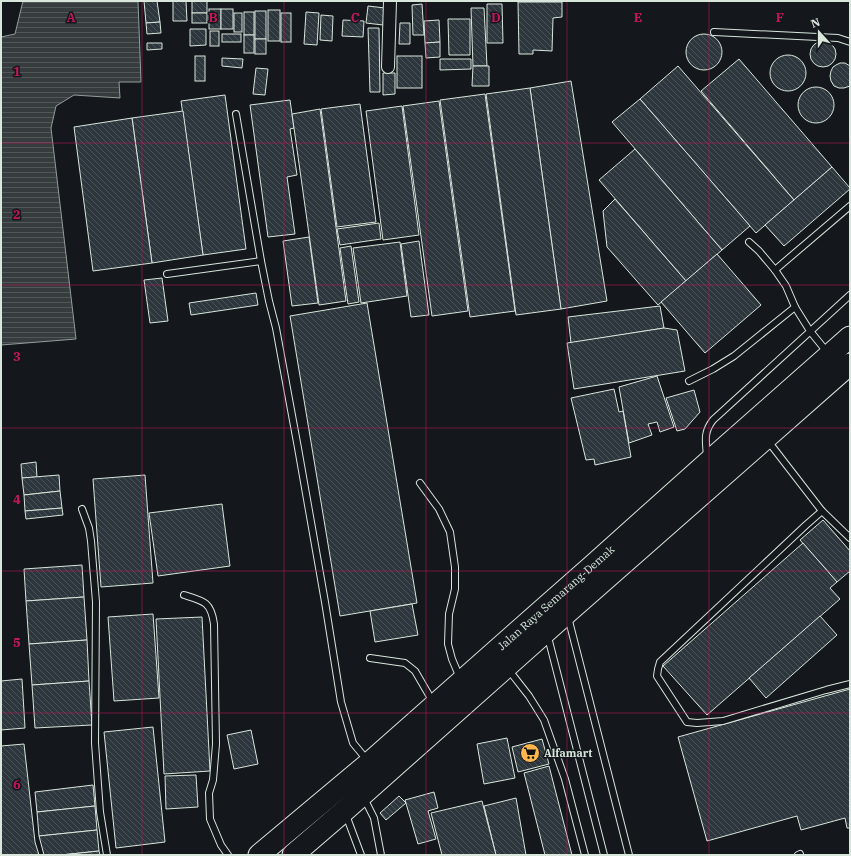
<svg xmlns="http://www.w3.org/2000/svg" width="851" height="856" viewBox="0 0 851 856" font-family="'IBM Plex Serif',serif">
	<defs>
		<pattern id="water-rules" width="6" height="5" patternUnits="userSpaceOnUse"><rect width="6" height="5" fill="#363b3e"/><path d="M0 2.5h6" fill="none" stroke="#525759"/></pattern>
		<pattern id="building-back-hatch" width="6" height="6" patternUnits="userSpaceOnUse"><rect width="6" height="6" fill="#2c363c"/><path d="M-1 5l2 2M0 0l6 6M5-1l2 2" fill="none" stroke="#4a5358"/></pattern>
	</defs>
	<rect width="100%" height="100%" fill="#14181c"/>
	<polygon fill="url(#water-rules)" stroke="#939e99" points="23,1 138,1 141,82 119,82 120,98 74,95 56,106 51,128 76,339 1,345 1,37 15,34"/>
	<g fill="url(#building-back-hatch)" stroke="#d8e6dc">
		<polygon points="144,1 157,1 160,22 146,23"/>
		<polygon points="173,1 186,1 187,21 173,21"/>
		<rect x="192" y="1" width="15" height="12"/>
		<polygon points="518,2 562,2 562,17 553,18 552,51 533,50 533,54 519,54"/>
		<polygon points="422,4 424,35 413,35 412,5"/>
		<polygon points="487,4 502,4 503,43 487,43"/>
		<polygon points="368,6 385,8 383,25 366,23"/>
		<polygon points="471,8 484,8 487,66 473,66"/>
		<rect x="209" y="9" width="12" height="20"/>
		<rect x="221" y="9" width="12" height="20"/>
		<rect x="268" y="10" width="12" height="31"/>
		<rect x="255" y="11" width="11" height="28"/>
		<rect x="244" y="12" width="10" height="23"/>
		<polygon points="306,12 319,13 317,45 304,44"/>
		<rect x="192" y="13" width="15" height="10"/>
		<rect x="234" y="13" width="8" height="19"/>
		<rect x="281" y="13" width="10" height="29"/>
		<polygon points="321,15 333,16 332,41 320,40"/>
		<polygon points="448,19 470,19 470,55 449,55"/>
		<polygon points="343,20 364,21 363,37 342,36"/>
		<polygon points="439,20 440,42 425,43 424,21"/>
		<polygon points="160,22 161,33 147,34 146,23"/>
		<polygon points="400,23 410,23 410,44 399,44"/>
		<polygon points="368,28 379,28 380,92 370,92"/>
		<polygon points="190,29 206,29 206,45 190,46"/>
		<rect x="210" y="31" width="9" height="15"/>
		<rect x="222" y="34" width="19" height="8"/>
		<circle cx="704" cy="52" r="18"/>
		<rect x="244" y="35" width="10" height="18"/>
		<rect x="255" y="39" width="11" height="15"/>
		<circle cx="823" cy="54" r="13"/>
		<polygon points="440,42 440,57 426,58 425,43"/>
		<polygon points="147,43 162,43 162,49 147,50"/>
		<circle cx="788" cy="73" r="18"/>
		<rect x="195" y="56" width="10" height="25"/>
		<rect x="397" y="56" width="25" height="32"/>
		<polygon points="222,58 243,59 242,68 222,66"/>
		<polygon points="440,59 471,59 471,69 440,70"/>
		<polygon points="739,59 832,167 794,200 701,91"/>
		<polygon points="840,63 845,63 850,66 850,86 844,88 839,88 834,86 831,81 830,76 831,71 833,67 836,65"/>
		<polygon points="473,66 489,66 489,86 472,86"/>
		<polygon points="678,66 794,200 756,233 640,99"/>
		<polygon points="256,68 268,69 265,95 253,94"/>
		<polygon points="383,73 395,73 395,94 383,95"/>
		<polygon points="571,81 607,301 561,309 530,88"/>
		<circle cx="816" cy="105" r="18"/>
		<polygon points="530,88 561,309 516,315 486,94"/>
		<polygon points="485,94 515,311 470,317 440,100"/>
		<polygon points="225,95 246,249 203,255 181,101"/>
		<polygon points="640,99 750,226 722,250 612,122"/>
		<polygon points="290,100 294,128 290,129 297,175 287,177 295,234 268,237 250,105"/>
		<polygon points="439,101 468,311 432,316 403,106"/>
		<polygon points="360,104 376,222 337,227 321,109"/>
		<polygon points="402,106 419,235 383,240 366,111"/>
		<polygon points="320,109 346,301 319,305 292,114"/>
		<polygon points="183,111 203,255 152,263 132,118"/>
		<polygon points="132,118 152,263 93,271 74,127"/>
		<polygon points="635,149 722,250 686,281 599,180"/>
		<polygon points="832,167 850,188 850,189 784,246 765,225"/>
		<polygon points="615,199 686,281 658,305 607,247 603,211"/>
		<polygon points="379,223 381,239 340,245 337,229"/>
		<polygon points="309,237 318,303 292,306 283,241"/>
		<polygon points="419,241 429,315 411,317 401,244"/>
		<polygon points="400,242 407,296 361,303 353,248"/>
		<polygon points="351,246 359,302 348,304 340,248"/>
		<polygon points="717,254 761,305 705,353 661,302"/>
		<polygon points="162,278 168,321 150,323 144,280"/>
		<polygon points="256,293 258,305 191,315 189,303"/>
		<polygon points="367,303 417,603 340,616 290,316"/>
		<polygon points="660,306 664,328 571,343 568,317"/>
		<polygon points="664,328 677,330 685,371 574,389 567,343"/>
		<polygon points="657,376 674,427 660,432 657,422 648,424 652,435 629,443 619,387"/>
		<polygon points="614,389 619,412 623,411 631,457 595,465 594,459 586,460 571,398"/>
		<polygon points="694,390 700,412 685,429 677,431 666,398"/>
		<polygon points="36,462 37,477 22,478 21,464"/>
		<polygon points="59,475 60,491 24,495 22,478"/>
		<polygon points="145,475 153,583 101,587 93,479"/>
		<polygon points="60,491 62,508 25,511 24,495"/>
		<polygon points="222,504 230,566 158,576 149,513"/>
		<polygon points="62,508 63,515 26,519 25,511"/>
		<polygon points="823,520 850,551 850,571 837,582 800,540"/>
		<polygon points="803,543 837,582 830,588 840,599 707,715 663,666"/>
		<polygon points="82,565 84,597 26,601 24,569"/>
		<polygon points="84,597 87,640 29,644 26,601"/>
		<polygon points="412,604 418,635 375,642 370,611"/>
		<polygon points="153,614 159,698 114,701 108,617"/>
		<polygon points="820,616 837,635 766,698 749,678"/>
		<polygon points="202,617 210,771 164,774 156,619"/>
		<polygon points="87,640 89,681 32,685 29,644"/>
		<polygon points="22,679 25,728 1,730 1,681"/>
		<polygon points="89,681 92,725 35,728 32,685"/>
		<polygon points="850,689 850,828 847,828 845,818 801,830 797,816 707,841 678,737"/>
		<polygon points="153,727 165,842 116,848 104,732"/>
		<polygon points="251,730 258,764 234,769 227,735"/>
		<polygon points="507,738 515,778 484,784 477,744"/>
		<polygon points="542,739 549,764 518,772 512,747"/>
		<polygon points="24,744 35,842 39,855 1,855 1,746"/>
		<polygon points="549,766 572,855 545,855 524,773"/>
		<polygon points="196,775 198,807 166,809 165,776"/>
		<polygon points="93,785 95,806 37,812 35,792"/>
		<polygon points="434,792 438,808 428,811 436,839 418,844 405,800"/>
		<polygon points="399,796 406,803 386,820 380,813"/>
		<polygon points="516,798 526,855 496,855 484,806"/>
		<polygon points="482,801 496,855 442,855 431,813"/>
		<polygon points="95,806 97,830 39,836 37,812"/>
		<polygon points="97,830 99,851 61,855 44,855 39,836"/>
		<polygon points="99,851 100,855 61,855"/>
	</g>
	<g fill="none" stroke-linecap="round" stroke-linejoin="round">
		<g stroke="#d8e6dc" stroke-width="8">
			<g id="lane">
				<polyline points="714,32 838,38 850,42"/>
				<polyline points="236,114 261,261"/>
				<polyline points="749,242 759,251 775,270 786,286 795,307 810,331 827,352"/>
				<polyline points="775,270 850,206"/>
				<polyline points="167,274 261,261 269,301 276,328 298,448 325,602 341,702 353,743 367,760"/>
				<polyline points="689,381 713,369 734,356 795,307"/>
				<polyline points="768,441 822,511 806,525 660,662 658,669 657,676 687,722 697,723 723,721 826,690 850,684"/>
				<path d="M707,457C706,441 703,433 713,420L850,295"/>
				<polyline points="420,483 439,509 450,532 455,567 455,589 449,614 448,644 452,659 460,678"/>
				<polyline points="82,509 89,528 91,541 96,602 95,743 100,812 107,855"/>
				<polyline points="822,511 850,538"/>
				<path d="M184,595C204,601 211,602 214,624L216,744L213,780L209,793L210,819L221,845L228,855"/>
				<polyline points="568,617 629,855"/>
				<polyline points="548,636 549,641 604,855"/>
				<polyline points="370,658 405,663 415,671 433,702"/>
				<polyline points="508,669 529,696 544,720 565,779 585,855"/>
				<polyline points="364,798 374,818 381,855"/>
				<polyline points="346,815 361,855"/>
				<polyline points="798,855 800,854"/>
			</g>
		</g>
		<g stroke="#d8e6dc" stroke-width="14">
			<polyline id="street" points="388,67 390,1"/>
		</g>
		<g stroke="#d8e6dc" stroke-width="23">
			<g id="highway">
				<path id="s1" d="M259,855L369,763L593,565L707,463L850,337"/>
				<polyline points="293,855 344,811 567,613 850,364"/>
			</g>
		</g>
		<use href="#lane" stroke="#14181c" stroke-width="6"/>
		<use href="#street" stroke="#14181c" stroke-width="12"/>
		<use href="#highway" stroke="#14181c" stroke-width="21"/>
	</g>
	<path fill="none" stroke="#c2185b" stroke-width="1" stroke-opacity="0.55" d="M142,1V855M284,1V855M426,1V855M567,1V855M709,1V855M1,143H850M1,285H850M1,428H850M1,571H850M1,713H850"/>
	<defs>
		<g id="supermarket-disc" transform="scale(1)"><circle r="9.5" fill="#ffb74d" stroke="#14181c"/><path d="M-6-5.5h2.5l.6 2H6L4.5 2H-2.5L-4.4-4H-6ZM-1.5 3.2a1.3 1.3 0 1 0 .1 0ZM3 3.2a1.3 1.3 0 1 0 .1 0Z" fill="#111"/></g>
	</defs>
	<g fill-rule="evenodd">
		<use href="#supermarket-disc" x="530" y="753"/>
	</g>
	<g text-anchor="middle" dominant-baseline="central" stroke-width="3" stroke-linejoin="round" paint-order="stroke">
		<g font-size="11" fill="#d8e6dc" stroke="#14181c">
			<text stroke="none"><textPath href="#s1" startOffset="393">Jalan Raya Semarang-Demak</textPath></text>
		</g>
		<g font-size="11" font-weight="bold" fill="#d8e6dc" stroke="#14181c" text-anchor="start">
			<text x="544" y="753">Alfamart</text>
		</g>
	</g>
	<g font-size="13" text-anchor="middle" font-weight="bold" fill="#c2185b" stroke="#14181c" stroke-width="3" stroke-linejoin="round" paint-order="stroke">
		<text x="71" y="22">A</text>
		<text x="213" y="22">B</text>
		<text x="355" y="22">C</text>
		<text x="496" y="22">D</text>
		<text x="638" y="22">E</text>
		<text x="780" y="22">F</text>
		<text x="17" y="76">1</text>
		<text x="17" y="219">2</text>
		<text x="17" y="361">3</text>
		<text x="17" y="504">4</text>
		<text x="17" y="647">5</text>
		<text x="17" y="789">6</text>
	</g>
	<rect width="851" height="856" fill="none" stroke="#d8e6dc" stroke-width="4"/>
	<g transform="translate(819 32) rotate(339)" stroke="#14181c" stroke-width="3" paint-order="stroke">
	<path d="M0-3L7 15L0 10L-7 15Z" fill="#d8e6dc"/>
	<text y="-6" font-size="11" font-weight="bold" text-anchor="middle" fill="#d8e6dc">N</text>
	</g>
</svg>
